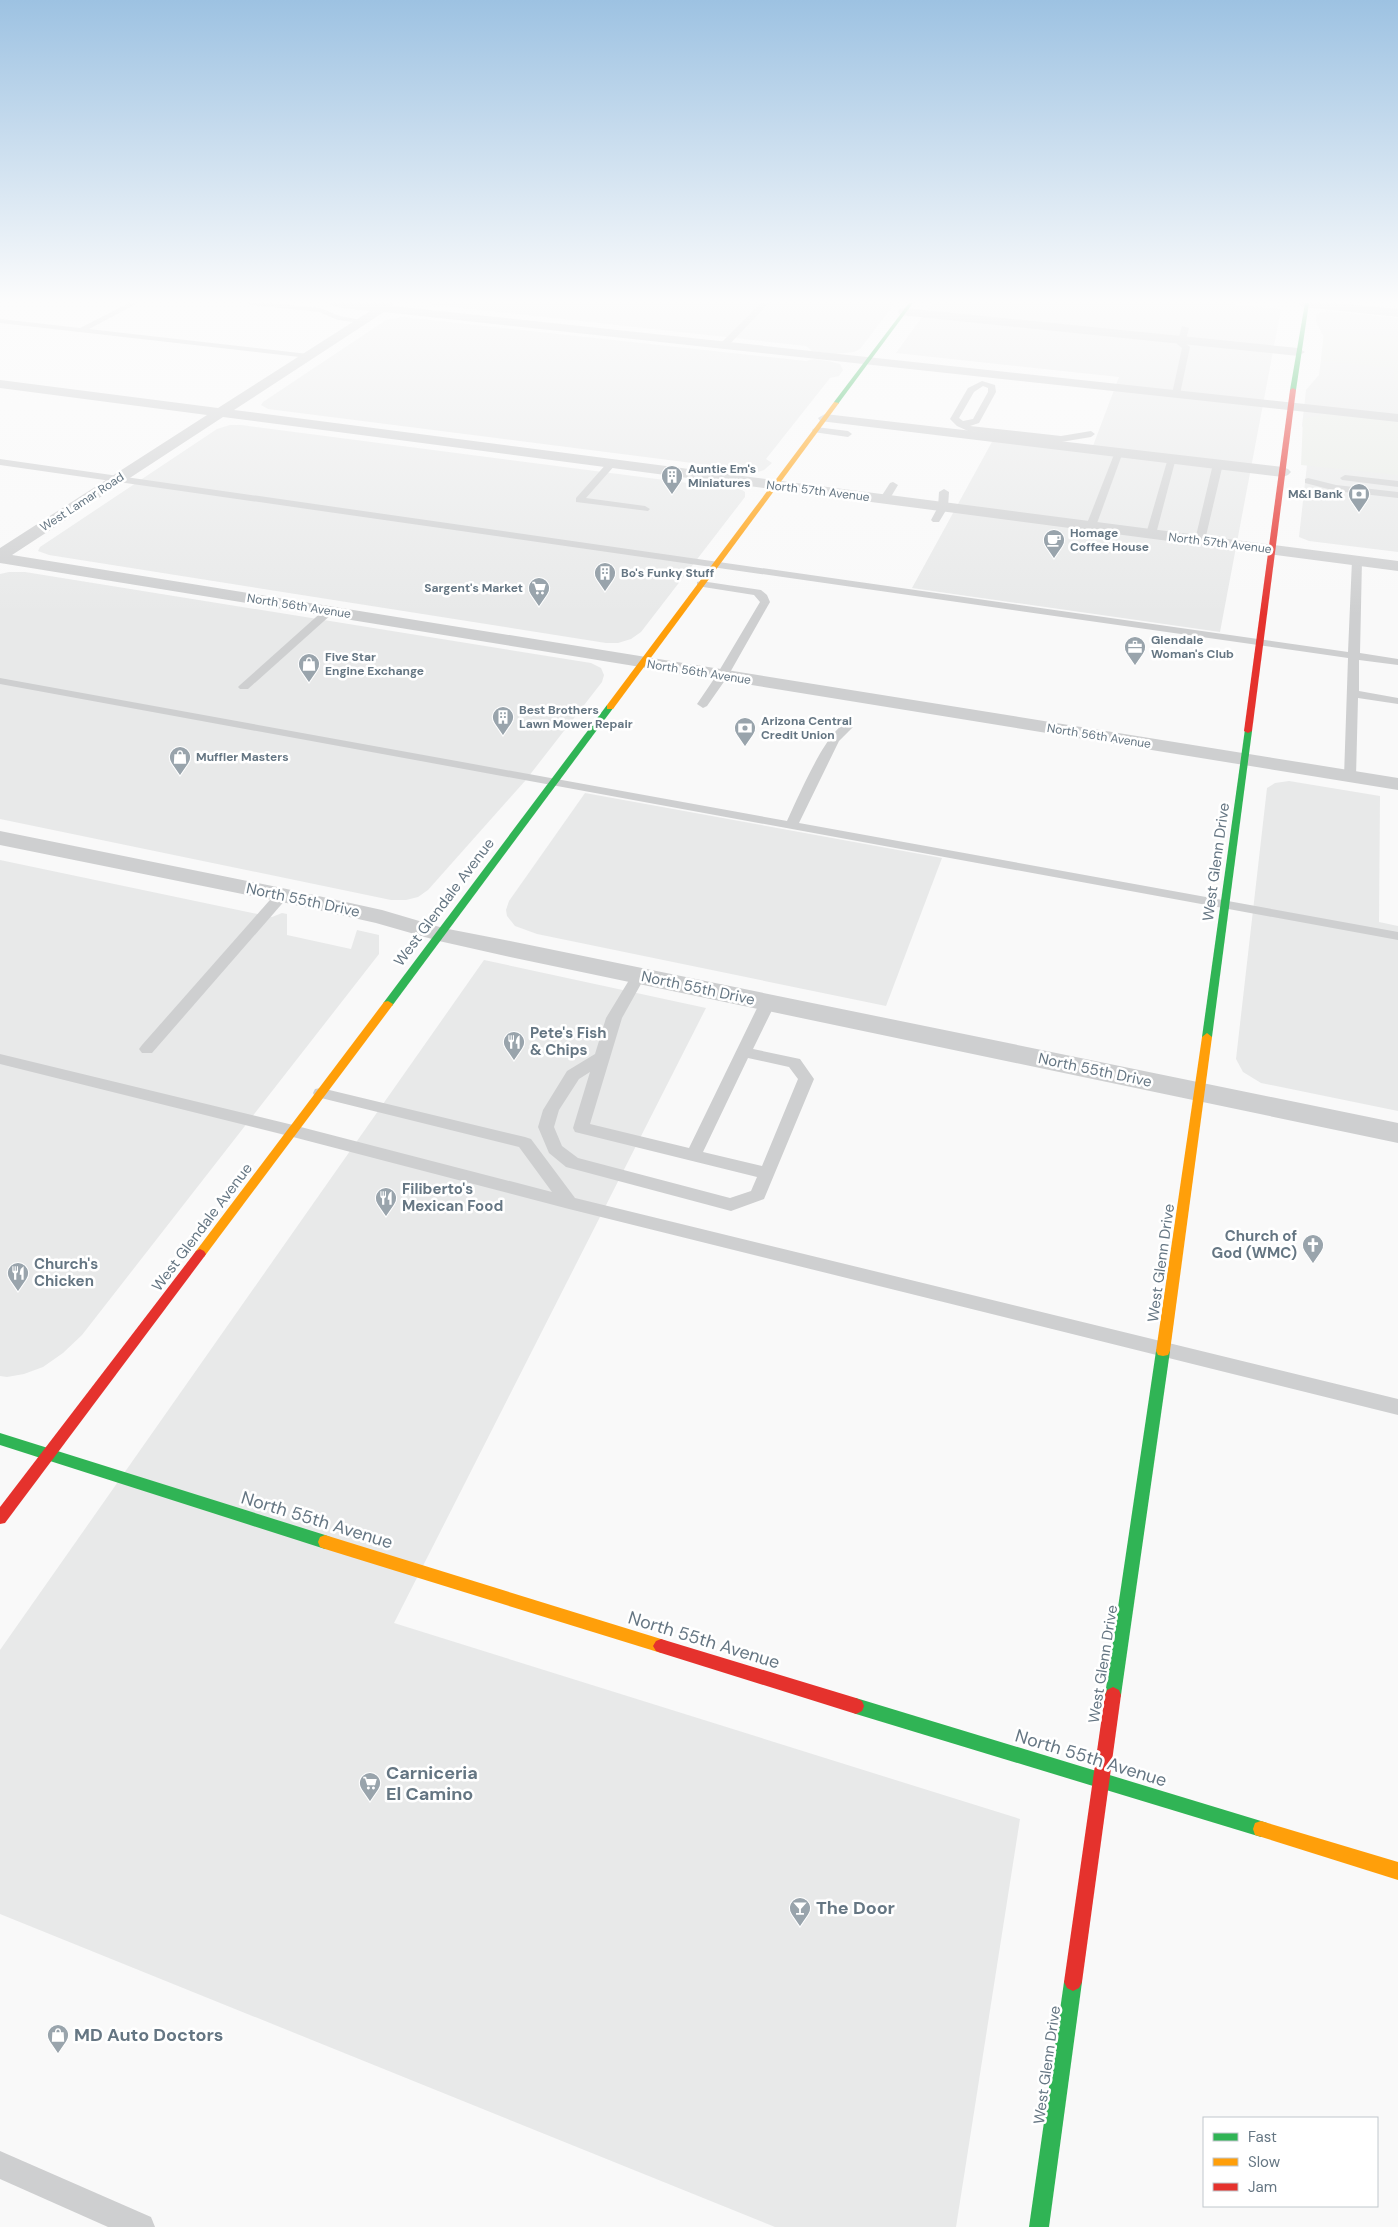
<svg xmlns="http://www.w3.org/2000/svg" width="1398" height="2227" viewBox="0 0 1398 2227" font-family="'DM Sans',sans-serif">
	<rect width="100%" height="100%" fill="#f9f9f9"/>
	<g fill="#e8e9e9">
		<polygon points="417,303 895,303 860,349 854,352 834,354 812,351 806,346"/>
		<polygon points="932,303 1219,303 1281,309 1220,632 912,588 993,440 1091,451 1119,377 896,353"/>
		<polygon points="1327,311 1398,318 1398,552 1309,541 1299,537 1310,438 1302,426 1306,390 1319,375 1324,337 1316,322 1316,314"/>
		<polygon points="403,317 806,361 814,359 828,361 840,364 843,370 839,376 830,378 766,459 772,463 764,470 749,475 714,472 708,465 268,409 261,405 263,402 386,320"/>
		<polygon points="230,425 241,425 711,486 714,483 739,488 745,492 745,497 641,632 631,639 618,643 606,643 49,555 38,551 40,547 217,429"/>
		<polygon points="9,572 25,572 591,663 601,668 604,675 602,682 525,781 428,890 418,897 406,900 391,900 0,819 0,574"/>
		<polygon points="1289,781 1380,796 1379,922 1398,926 1398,1111 1261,1083 1243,1072 1236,1059 1267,788 1275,783"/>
		<polygon points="585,793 942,858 886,1006 537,934 515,926 507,916 506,910 509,901"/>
		<polygon points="0,860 272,917 282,913 287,914 287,935 351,949 357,930 379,935 379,954 82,1335 63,1353 43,1367 24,1374 7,1377 0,1376"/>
		<polygon points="484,960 706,1008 394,1623 1020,1819 956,2227 775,2227 0,1914 0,1650"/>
	</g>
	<g fill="#e8ebe6">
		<polygon points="1324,331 1398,338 1398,380 1394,380 1394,368 1321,361"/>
		<polygon points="1325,414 1398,422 1398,475 1301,465 1303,419"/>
	</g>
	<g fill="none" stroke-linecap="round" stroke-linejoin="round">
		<g fill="#cecfd0" fill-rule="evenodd">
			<polygon points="129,303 138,303 89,329 308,354 312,356 308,358 0,323 0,319 80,328"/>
			<polygon points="247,303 271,303 320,308 340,316 366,321 362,323 338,320 319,312 251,305"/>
			<polygon points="761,303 769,303 726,348 720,348 720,344"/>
			<polygon points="1182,326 1189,328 1185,343 1190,347 1180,394 1176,396 1172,394 1182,348 1177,344"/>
			<path d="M982,381L995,385L996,392L979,423L970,426L1061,436L1091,431L1095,434L1091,437L1061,442L968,431L957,426L950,419L968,388ZM983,386L988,388V392L973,419L963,421L959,418L974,392Z"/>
			<polygon points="816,427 848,431 852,434 848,437 813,432 812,430"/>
			<polygon points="1119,449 1123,452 1096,526 1091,529 1088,528 1086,526 1115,452"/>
			<polygon points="1172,455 1176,458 1156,534 1154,536 1148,536 1146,534 1168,458"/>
			<polygon points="0,459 1348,652 1352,560 1357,557 1362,560 1360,653 1398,659 1398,665 1359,660 1359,691 1398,698 1398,704 1358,698 1356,777 1350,781 1344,777 1348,658 0,465"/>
			<polygon points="611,461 616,464 586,498 645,506 650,509 648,511 576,502 576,498 608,462"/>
			<polygon points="1218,461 1223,464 1205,540 1200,543 1195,540 1213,464"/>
			<polygon points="1345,475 1398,481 1398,487 1342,480 1340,478"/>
			<polygon points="1308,478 1336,485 1398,492 1398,498 1336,491 1305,483 1305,479"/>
			<polygon points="893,482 898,485 889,500 887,502 881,502 879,500 890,483"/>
			<polygon points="944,489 949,492 948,507 939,522 933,522 931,520 938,507 939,492"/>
			<polygon points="701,581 761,590 767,595 770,602 728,676 707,706 703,708 697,704 716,676 760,602 754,595 697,586 697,582"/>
			<polygon points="329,608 334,611 333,613 248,689 240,689 238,687 240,685 325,609"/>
			<path d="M0,678L787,821C797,800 827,728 847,723L853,727L839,741L799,823L1398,932V940L0,684Z"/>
			<polygon points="282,891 287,892 289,895 287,898 152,1053 142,1053 139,1049 142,1045 277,892"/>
			<path d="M639,970L644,972L646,975L622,1018L590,1124L689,1148L760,1002L763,999H773L776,1002L753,1049L800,1059L814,1079L764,1199L731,1211L566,1167L549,1153L538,1127L543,1110L567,1071L595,1054L606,1018L634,972ZM748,1058L789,1067L798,1079L762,1166L703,1152ZM590,1072L573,1128L575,1132L757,1177L751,1191L730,1198L578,1158L562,1146L554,1127L559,1110L579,1079Z"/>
			<polygon points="0,1054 293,1125 552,1192 519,1147 321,1098 315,1097 313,1093 315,1089 321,1088 525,1137 531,1139 575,1198 1398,1399 1398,1415 569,1209 293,1137 0,1064"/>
			<polygon points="0,2151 151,2217 155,2227 108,2227 0,2179"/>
		</g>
		<g fill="#cecfd0" fill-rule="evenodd">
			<polygon points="328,303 392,303 393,306 1398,414 1398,422 384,312 234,410 1398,561 1398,571 223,417 12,555 1398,778 1398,790 0,563 0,548 207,415 0,388 0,380 218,408 370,311 334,307"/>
			<polygon points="1297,303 1337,303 1398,309 1398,317 1303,307"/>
			<polygon points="904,308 1298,348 1305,352 1298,356 900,315 898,312 900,309"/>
			<polygon points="825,414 1283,467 1288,469 1291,472 1288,475 1283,477 820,421 818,418"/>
			<polygon points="0,831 282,888 382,910 443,928 510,941 1398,1123 1398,1143 510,957 439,941 376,923 282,902 0,845"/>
		</g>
		<g fill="#30b455" fill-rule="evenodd">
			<polygon points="909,303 913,303 838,404 834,404 834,402"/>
			<polygon points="1305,303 1309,303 1296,390 1293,392 1290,390"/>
			<polygon points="607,705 614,707 392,1006 384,1006 383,1004 384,1002"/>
			<polygon points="1245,729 1248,729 1252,731 1212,1037 1207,1041 1202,1037"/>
			<polygon points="1163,1346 1168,1347 1170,1351 1121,1695 1119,1700 1113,1703 1107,1700 1105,1695 1156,1351 1158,1347"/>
			<polygon points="0,1433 325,1535 330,1537 332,1542 330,1547 325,1549 0,1445"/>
			<polygon points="856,1698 1261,1821 1267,1823 1269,1829 1267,1835 1261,1837 856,1714 850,1711 848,1706 850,1701"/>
			<polygon points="1073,1973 1079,1976 1082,1982 1049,2227 1029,2227 1064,1982 1067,1976"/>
		</g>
		<g fill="#ff9f0a" fill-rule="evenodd">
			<polygon points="834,402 839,403 613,709 607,709 607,705"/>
			<polygon points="388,1001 393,1004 392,1006 204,1257 196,1257 194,1254 196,1251 384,1002"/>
			<polygon points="1207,1033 1212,1037 1170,1351 1168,1355 1163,1356 1158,1355 1156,1351 1202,1037"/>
			<polygon points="325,1535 661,1639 666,1641 669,1646 666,1651 661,1653 325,1549 320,1547 318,1542 320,1537"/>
			<polygon points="1261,1821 1398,1862 1398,1880 1255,1835 1253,1829 1255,1823"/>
		</g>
		<g fill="#e5322d" fill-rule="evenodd">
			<polygon points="1293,388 1296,390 1252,731 1248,733 1244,731 1290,390"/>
			<polygon points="200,1249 204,1251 206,1254 204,1257 5,1523 0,1524 0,1507 196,1251"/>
			<polygon points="661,1639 856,1698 862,1701 864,1706 862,1711 856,1714 661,1653 656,1651 653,1646 656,1641"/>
			<polygon points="1113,1687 1119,1690 1121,1695 1082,1982 1079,1988 1073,1991 1067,1988 1064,1982 1105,1695 1107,1690"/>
		</g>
	</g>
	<linearGradient id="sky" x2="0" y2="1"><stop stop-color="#9dc2e2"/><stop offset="0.49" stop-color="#fcfcfc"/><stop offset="1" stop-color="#fcfcfc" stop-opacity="0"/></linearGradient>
	<rect width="1398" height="615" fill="url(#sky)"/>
	<defs>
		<g id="building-pin" transform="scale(1.125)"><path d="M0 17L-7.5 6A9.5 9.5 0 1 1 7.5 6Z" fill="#99a4ac" stroke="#fff"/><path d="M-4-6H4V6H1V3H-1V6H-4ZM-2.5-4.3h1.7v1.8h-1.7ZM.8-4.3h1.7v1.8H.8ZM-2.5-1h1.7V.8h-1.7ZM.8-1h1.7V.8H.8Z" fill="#fff"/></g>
		<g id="bank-pin" transform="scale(1.125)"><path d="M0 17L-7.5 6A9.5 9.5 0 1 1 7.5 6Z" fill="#99a4ac" stroke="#fff"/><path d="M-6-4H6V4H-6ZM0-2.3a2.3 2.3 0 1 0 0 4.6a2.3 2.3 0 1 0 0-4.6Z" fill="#fff"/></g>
		<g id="cafe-pin" transform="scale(1.125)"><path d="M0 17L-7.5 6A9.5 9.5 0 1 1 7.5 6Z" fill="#99a4ac" stroke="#fff"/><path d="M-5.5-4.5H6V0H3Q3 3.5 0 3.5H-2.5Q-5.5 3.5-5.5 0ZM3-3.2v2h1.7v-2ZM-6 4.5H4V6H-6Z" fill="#fff"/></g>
		<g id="supermarket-pin" transform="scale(1.125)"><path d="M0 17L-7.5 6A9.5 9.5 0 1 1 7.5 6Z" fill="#99a4ac" stroke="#fff"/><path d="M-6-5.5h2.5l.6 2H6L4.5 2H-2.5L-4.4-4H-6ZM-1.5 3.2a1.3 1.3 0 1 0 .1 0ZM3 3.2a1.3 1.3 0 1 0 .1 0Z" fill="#fff"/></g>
		<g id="office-pin" transform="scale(1.125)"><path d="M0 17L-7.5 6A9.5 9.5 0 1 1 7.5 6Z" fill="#99a4ac" stroke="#fff"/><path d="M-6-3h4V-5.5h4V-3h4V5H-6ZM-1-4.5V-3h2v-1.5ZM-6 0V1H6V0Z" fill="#fff"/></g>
		<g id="shop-pin" transform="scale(1.125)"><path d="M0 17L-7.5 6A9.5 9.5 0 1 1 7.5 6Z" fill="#99a4ac" stroke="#fff"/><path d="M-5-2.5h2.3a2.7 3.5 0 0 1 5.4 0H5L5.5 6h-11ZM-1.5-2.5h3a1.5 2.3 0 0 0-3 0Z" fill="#fff"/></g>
		<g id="restaurant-pin" transform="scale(1.125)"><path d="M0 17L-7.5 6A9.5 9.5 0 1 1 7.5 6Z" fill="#99a4ac" stroke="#fff"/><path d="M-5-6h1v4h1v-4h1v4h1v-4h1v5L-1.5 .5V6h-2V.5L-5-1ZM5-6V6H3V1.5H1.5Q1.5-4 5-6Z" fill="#fff"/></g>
		<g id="church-pin" transform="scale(1.125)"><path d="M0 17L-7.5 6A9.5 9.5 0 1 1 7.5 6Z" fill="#99a4ac" stroke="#fff"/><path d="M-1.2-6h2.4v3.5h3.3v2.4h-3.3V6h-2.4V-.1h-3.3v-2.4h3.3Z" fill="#fff"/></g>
		<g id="bar-pin" transform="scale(1.125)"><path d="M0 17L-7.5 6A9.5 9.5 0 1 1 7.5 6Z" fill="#99a4ac" stroke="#fff"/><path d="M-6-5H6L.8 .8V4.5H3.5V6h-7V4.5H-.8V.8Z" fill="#fff"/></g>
	</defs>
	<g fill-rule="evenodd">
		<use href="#building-pin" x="672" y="476"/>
		<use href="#bank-pin" x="1359" y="494"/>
		<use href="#cafe-pin" x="1054" y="540"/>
		<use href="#building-pin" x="605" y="573"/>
		<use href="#supermarket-pin" x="539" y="588"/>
		<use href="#office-pin" x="1135" y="647"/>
		<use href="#shop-pin" x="309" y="664"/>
		<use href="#building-pin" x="503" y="717"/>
		<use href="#bank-pin" x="745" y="728"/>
		<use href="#shop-pin" x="180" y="757"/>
		<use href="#restaurant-pin" x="514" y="1042"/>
		<use href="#restaurant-pin" x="386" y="1198"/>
		<use href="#church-pin" x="1313" y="1245"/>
		<use href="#restaurant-pin" x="18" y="1273"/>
		<use href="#supermarket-pin" x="370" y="1783"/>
		<use href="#bar-pin" x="800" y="1908"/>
		<use href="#shop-pin" x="58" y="2035"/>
	</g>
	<g text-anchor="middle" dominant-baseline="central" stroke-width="5" stroke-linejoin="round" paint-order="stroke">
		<g font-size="12" font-weight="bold" fill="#657683" stroke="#fff" text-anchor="start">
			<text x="688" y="469">Auntie Em's<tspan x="688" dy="14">Miniatures</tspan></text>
			<text x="1343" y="494" text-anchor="end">M&amp;I Bank</text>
			<text x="1070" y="533">Homage<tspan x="1070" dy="14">Coffee House</tspan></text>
			<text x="621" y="573">Bo's Funky Stuff</text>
			<text x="523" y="588" text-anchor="end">Sargent's Market</text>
			<text x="1151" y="640">Glendale<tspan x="1151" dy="14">Woman's Club</tspan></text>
			<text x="325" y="657">Five Star<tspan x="325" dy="14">Engine Exchange</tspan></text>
			<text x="519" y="710">Best Brothers<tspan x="519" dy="14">Lawn Mower Repair</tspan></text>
			<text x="761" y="721">Arizona Central<tspan x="761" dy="14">Credit Union</tspan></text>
			<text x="196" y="757">Muffler Masters</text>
		</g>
		<g font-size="12" fill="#657683" stroke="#fff">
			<text transform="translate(818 491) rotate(7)">North 57th Avenue</text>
			<text transform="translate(82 502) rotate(-33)">West Lamar Road</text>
			<text transform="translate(1220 543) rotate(7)">North 57th Avenue</text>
			<text transform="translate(299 606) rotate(9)">North 56th Avenue</text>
			<text transform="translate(699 672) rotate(9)">North 56th Avenue</text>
			<text transform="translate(1099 736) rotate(9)">North 56th Avenue</text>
		</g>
		<g font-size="15" fill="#657683" stroke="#fff">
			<text transform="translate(1216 862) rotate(-82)">West Glenn Drive</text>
			<text transform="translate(303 900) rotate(12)">North 55th Drive</text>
			<text transform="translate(444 902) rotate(-53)">West Glendale Avenue</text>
			<text transform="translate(698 988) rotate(12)">North 55th Drive</text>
			<text transform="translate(1095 1070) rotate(12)">North 55th Drive</text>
			<text transform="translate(202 1227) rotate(-53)">West Glendale Avenue</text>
			<text transform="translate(1161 1263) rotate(-82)">West Glenn Drive</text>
			<text transform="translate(1103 1664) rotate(-81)">West Glenn Drive</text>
			<text transform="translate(1047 2065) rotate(-82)">West Glenn Drive</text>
		</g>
		<g font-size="15" font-weight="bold" fill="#657683" stroke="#fff" text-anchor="start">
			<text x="530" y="1033">Pete's Fish<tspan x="530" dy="17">&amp; Chips</tspan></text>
			<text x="402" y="1189">Filiberto's<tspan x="402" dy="17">Mexican Food</tspan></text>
			<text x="1297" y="1236" text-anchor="end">Church of<tspan x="1297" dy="17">God (WMC)</tspan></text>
			<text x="34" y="1264">Church's<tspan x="34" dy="17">Chicken</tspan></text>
		</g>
		<g font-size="18" fill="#657683" stroke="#fff">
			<text transform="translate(317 1520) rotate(17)">North 55th Avenue</text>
			<text transform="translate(704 1640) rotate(17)">North 55th Avenue</text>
			<text transform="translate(1091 1758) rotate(17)">North 55th Avenue</text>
		</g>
		<g font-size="18" font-weight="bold" fill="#657683" stroke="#fff" text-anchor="start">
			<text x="386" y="1773">Carniceria<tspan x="386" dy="21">El Camino</tspan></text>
			<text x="816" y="1908">The Door</text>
			<text x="74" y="2035">MD Auto Doctors</text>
		</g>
	</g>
	<rect x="1203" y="2117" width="175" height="90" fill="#ffffff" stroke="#c1c8cd"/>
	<rect x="1213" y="2133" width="25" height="8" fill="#30b455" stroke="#c1c8cd"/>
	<text x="1248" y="2142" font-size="15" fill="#657683">Fast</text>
	<rect x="1213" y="2158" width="25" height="8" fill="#ff9f0a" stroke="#c1c8cd"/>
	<text x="1248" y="2167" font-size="15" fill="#657683">Slow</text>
	<rect x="1213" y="2183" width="25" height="8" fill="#e5322d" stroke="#c1c8cd"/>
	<text x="1248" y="2192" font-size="15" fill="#657683">Jam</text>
</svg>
